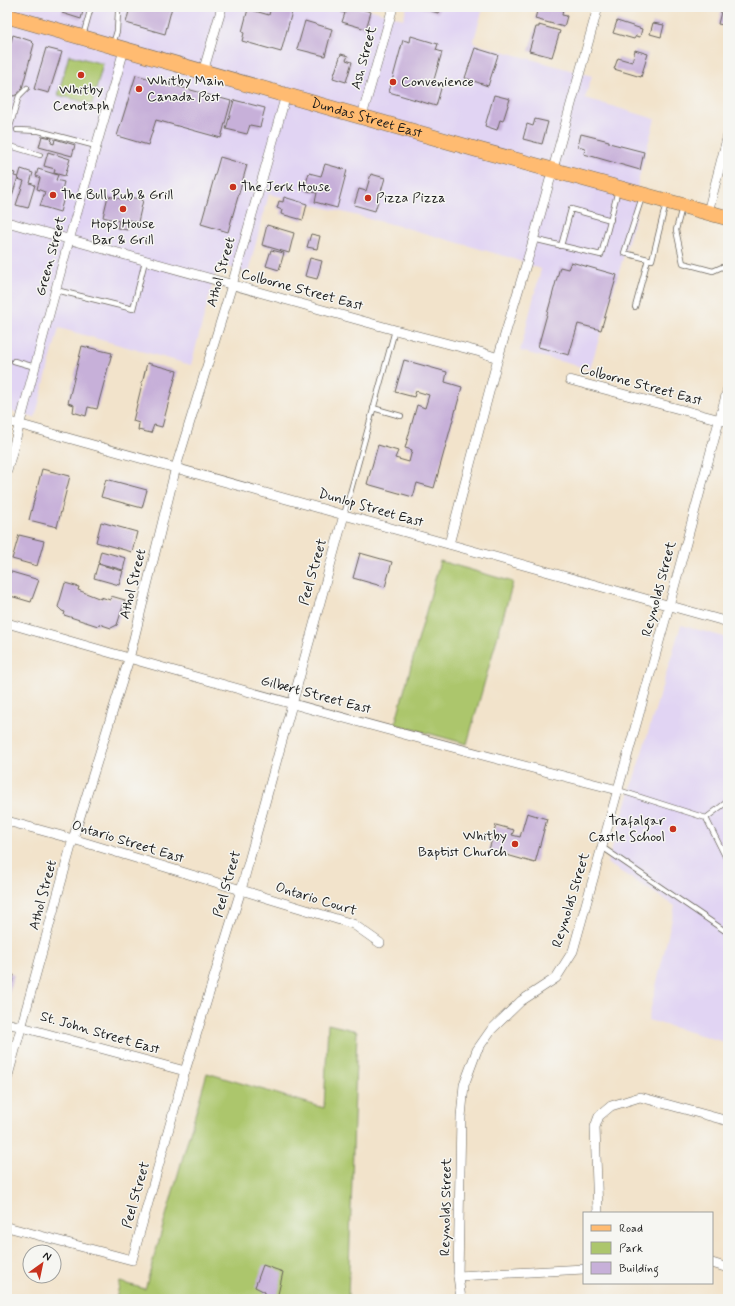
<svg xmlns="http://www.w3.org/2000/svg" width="735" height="1306" viewBox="0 0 735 1306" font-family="Mynerve,sans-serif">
	<rect width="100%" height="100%" fill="#f6f6f2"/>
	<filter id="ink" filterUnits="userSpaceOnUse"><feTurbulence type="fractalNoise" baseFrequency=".025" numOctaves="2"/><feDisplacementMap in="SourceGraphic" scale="8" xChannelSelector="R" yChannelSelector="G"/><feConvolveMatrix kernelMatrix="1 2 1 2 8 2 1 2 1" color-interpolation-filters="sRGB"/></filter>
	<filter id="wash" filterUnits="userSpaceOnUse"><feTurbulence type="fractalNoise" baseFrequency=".012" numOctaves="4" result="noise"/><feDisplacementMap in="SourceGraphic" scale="16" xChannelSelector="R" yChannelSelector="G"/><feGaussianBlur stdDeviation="0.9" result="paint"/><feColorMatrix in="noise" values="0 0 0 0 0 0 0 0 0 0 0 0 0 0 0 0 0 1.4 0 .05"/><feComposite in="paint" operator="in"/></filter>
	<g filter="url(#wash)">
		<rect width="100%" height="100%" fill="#f2e3cb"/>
		<g fill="#e1d4f3">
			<polygon points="7,7 362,7 403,19 407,7 479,7 483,9 473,43 592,76 585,98 655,119 638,181 636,215 590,369 520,351 541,269 508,257 403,227 269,194 248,273 218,264 191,365 59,328 35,418 7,410"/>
			<polygon points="681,625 728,638 728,1043 648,1020 675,906 607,863 629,795"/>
		</g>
		<g fill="#acc66c" stroke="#647144">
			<polygon points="69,55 103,64 92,104 58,95"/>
			<polygon points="440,561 513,582 467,744 395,724"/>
			<polygon points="328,1024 357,1031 348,1299 116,1299 120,1282 145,1289 207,1073 324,1108"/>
		</g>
		<g id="blocks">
			<g fill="#c7b0d9">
				<polygon points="63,7 84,7 81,19 62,13"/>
				<polygon points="130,7 172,7 165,34 126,23"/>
				<polygon points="271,7 288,7 293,8 281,52 242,41 244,33 242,32 248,9 269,15"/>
				<polygon points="340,7 355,7 371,12 366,29 342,22 345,13 339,11"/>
				<polygon points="418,7 440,7 438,13"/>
				<polygon points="538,7 552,7 563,10 562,15 567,16 564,27 535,19"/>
				<polygon points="712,7 728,7 726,12 712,9"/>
				<polygon points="721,12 728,14 728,26 718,24"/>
				<polygon points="305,21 332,29 325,56 297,49"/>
				<polygon points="617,21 642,29 640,37 636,36 634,39 613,33"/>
				<polygon points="653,23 664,25 661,37 650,34"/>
				<polygon points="539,25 560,31 552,57 529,51 536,27 539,27"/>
				<polygon points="13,35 31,41 34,44 21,92 14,96 7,94 7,55"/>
				<polygon points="411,36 438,44 436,50 442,52 433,83 442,85 436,106 389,92 403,40 410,42"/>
				<polygon points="46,48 62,52 49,93 34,89"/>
				<polygon points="475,48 498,55 488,86 465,78"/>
				<polygon points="635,50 648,54 641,77 614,69 618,58 632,62"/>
				<polygon points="341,54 348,56 346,60 352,62 346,82 333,78"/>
				<polygon points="136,75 231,101 221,138 156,120 148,145 117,136"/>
				<polygon points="494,95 510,99 503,121 500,120 497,130 485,126"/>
				<polygon points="234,100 265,108 260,127 250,125 247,134 226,129"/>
				<polygon points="535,119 548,122 542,144 523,139 527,124 533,126"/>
				<polygon points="581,134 609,141 609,143 644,152 640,170 584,154 585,148 578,146"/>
				<polygon points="42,136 52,138 51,143 54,144 55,139 75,145 72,156 39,147"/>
				<polygon points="48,152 70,159 65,176 54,173 55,169 44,166"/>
				<polygon points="220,157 247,165 228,232 201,224"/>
				<polygon points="325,164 347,170 337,208 315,202 317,193 304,190 309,173 321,176"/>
				<polygon points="21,169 33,173 30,183 35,185 28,208 16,205 24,181 18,179"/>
				<polygon points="38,169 58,175 56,180 64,182 61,193 65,194 60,212 40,206 45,192 37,189 40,178 36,176"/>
				<polygon points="7,171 15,173 14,176 18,177 9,205 7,205"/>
				<polygon points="371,174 385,178 375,211 354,205 359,189 366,191"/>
				<polygon points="108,196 129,201 130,197 143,200 138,222 129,220 127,230 117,228 119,221 103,217"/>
				<polygon points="284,197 307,204 303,220 281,214 282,210 277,208 279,201 283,202"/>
				<polygon points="267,225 294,233 289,253 262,245"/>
				<polygon points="311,234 320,236 317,249 307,247"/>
				<polygon points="271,250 284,253 279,270 266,266"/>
				<polygon points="310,258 322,261 317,279 305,276"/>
				<polygon points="571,262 617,275 601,330 578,324 569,355 538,347 560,267 568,269"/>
				<polygon points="82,346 112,353 97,409 88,407 86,416 73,412 74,405 68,403"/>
				<polygon points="404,360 447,372 445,382 462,387 434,488 417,483 413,497 367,484 378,445 398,451 395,458 409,462 412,450 405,448 417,405 425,408 429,395 416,391 414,397 395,392"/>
				<polygon points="147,363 177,371 162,427 154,425 151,433 138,430 139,423 133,421"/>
				<polygon points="42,469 70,476 57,527 29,520"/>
				<polygon points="106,479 147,490 142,508 101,497"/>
				<polygon points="101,522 137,532 132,552 96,542"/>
				<polygon points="19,535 44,541 37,566 12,559"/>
				<polygon points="101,551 126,558 123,570 98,563"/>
				<polygon points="360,553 392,562 385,587 353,578"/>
				<polygon points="98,564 123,571 119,585 94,578"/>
				<polygon points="8,571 39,580 31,602 7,595"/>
				<polygon points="65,583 79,587 78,590 101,599 101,597 110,600 111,596 125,600 117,625 111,628 99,624 98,626 64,615 65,612 62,611 58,607"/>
				<polygon points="527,813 547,819 535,863 489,850 496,825 514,830 512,835 520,837"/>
				<polygon points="7,973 14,975 7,999"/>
				<polygon points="263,1265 283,1272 277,1299 263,1299 265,1292 255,1287"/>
			</g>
		</g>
	</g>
	<g filter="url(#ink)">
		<use href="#blocks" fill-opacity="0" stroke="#676259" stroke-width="1"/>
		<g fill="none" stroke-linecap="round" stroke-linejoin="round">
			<g stroke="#676259" stroke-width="6">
				<g id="lane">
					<polyline points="83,36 91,7"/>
					<polyline points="113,44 117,31 118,12"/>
					<polyline points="17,130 39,131 96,146"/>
					<polyline points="7,137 19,96 27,88"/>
					<polyline points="7,145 40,155"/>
					<polyline points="642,197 624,253 652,260 666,203"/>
					<polyline points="682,207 676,230 683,263 713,271 722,267 728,269"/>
					<polyline points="533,239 601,255 618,190"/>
					<polyline points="561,246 571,209 611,220"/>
					<polyline points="56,290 133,309 145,261"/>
					<polyline points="635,307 648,259"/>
					<polyline points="14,361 35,367"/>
					<polyline points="373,408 401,416"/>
					<polyline points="344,515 395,330"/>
					<polyline points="618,790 706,818 728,862"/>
					<polyline points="706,818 728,801"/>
					<polyline points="602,847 728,933"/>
				</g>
			</g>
			<g stroke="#676259" stroke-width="10">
				<g id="street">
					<polyline points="203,72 222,7"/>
					<polyline points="362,116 393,7"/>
					<polyline points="708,212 728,135"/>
					<polyline points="7,222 395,330 480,352 498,358"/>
					<polyline points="570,380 728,422"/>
					<polyline points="7,421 728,622"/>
					<polyline points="7,471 69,240 124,50"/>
					<polyline points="449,544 498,358 531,248 598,7"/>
					<path d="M7,623C210,682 413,738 618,790"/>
					<polyline points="7,821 73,839 353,924 380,943"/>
					<polyline points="7,1023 185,1071"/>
					<polyline points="7,1079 73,839 129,659 176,467 232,285 286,95"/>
					<polyline points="598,1213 595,1127 599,1116 611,1106 640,1097 728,1121"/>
					<polyline points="7,1227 132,1260 185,1071 241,890 344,515"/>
					<polyline points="712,1263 728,1268"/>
					<polyline points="458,1276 584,1269"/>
					<polyline points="461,1299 458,1276 461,1117 464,1085 477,1050 491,1030 521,1001 556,978 573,951 669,606 728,388"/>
				</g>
			</g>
			<g stroke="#676259" stroke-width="16">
				<g id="primary">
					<path id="s1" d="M7,16L475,149L728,218"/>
				</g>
			</g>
			<use href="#lane" stroke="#fff" stroke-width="4.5"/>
			<use href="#street" stroke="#fff" stroke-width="9"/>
			<use href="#primary" stroke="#ffbb71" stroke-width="15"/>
		</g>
	</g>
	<g fill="#c8321e" stroke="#f6f6f2" stroke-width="1.5">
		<circle cx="81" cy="75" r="4"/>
		<circle cx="393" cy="82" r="4"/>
		<circle cx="139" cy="89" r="4"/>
		<circle cx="233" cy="187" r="4"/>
		<circle cx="53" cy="195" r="4"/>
		<circle cx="368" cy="198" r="4"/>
		<circle cx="123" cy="209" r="4"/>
		<circle cx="673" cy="829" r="4"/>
		<circle cx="515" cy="844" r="4"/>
	</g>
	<g text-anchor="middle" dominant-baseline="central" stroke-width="3" stroke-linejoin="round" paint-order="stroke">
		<g font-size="14" fill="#1c1c1c" stroke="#f6f6f2">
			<text transform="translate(364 58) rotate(-75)">Ash Street</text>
			<text stroke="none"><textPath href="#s1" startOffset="374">Dundas Street East</textPath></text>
			<text transform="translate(51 256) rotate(-75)">Green Street</text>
			<text transform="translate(221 272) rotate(-74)">Athol Street</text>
			<text transform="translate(302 290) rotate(15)">Colborne Street East</text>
			<text transform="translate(641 385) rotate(15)">Colborne Street East</text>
			<text transform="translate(371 508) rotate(16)">Dunlop Street East</text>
			<text transform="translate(313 572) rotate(-74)">Peel Street</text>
			<text transform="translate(133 584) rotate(-76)">Athol Street</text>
			<text transform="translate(659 589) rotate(-75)">Reynolds Street</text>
			<text transform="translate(316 695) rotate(15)">Gilbert Street East</text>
			<text transform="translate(128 842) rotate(17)">Ontario Street East</text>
			<text transform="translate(227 884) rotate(-74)">Peel Street</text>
			<text transform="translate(43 895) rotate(-75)">Athol Street</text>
			<text transform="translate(316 899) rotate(17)">Ontario Court</text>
			<text transform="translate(571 900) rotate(-73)">Reynolds Street</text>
			<text transform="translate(100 1033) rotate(16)">St. John Street East</text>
			<text transform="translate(136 1195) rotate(-74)">Peel Street</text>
			<text transform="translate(446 1207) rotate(-89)">Reynolds Street</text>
		</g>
		<g font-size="14" fill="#1c1c1c" stroke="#f6f6f2" text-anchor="start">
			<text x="147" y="81">Whitby Main<tspan x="147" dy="16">Canada Post</tspan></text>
			<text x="401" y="82">Convenience</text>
			<text x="81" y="90" text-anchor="middle">Whitby<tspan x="81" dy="16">Cenotaph</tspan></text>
			<text x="241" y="187">The Jerk House</text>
			<text x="61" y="195">The Bull Pub &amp; Grill</text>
			<text x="376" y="198">Pizza Pizza</text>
			<text x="123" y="224" text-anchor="middle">Hops House<tspan x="123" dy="16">Bar &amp; Grill</tspan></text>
			<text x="665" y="821" text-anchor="end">Trafalgar<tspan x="665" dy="16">Castle School</tspan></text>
			<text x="507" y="836" text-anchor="end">Whitby<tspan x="507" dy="16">Baptist Church</tspan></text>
		</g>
	</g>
	<rect width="735" height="1306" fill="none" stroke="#f6f6f2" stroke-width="24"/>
	<rect x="583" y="1212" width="130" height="72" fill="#f6f6f2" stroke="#9f9f9c"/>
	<rect x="591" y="1225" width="20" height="6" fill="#ffbb71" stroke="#9f9f9c"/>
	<text x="619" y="1232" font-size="12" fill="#1c1c1c">Road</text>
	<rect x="591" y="1242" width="20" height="12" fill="#acc66c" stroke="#9f9f9c"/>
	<text x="619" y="1252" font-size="12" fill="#1c1c1c">Park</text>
	<rect x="591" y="1262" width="20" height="12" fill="#c7b0d9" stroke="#9f9f9c"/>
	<text x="619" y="1272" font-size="12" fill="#1c1c1c">Building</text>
	<g transform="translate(42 1264) rotate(33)"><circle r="19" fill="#f6f6f2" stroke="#9f9f9c"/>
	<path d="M0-3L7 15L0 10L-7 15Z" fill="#c8321e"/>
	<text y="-6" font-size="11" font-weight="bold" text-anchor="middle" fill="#1c1c1c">N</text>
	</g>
</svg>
